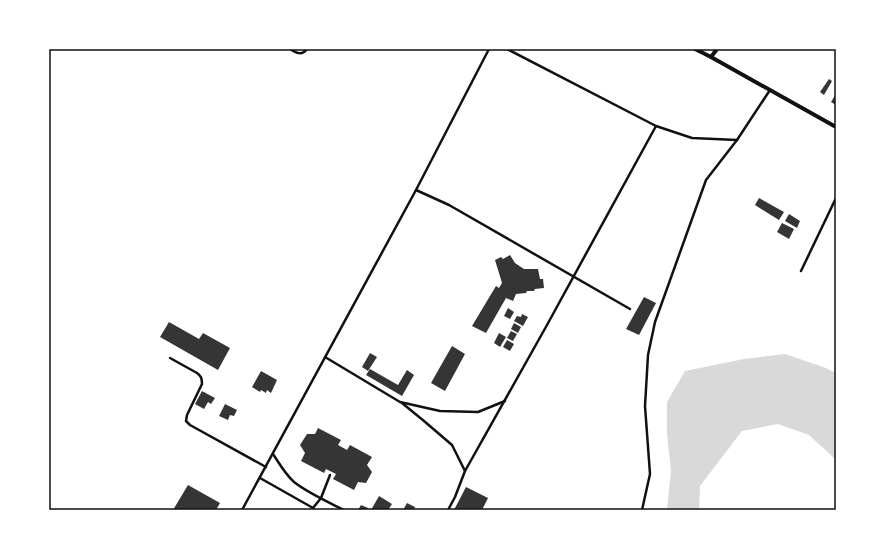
<svg xmlns="http://www.w3.org/2000/svg" width="885" height="559" viewBox="0 0 885 559" font-family="Commissioner,sans-serif">
	<rect width="100%" height="100%" fill="#fff"/>
	<polygon fill="#d9d9d9" points="785,354 826,368 836,373 836,461 833,457 809,435 778,424 742,431 700,486 699,510 667,510 671,471 667,434 667,402 685,371 744,359"/>
	<g fill="#353535">
		<polygon points="829,79 832,81 824,95 820,92"/>
		<polygon points="836,94 836,105 831,102"/>
		<polygon points="759,198 784,212 779,220 755,205"/>
		<polygon points="789,214 800,221 797,228 785,221"/>
		<polygon points="782,223 794,229 789,239 777,232"/>
		<polygon points="510,255 515,263 524,269 538,269 540,279 543,279 544,288 535,289 534,291 527,291 526,293 516,294 513,301 506,298 486,333 472,326 496,286 499,288 502,283 495,260 501,257 503,259"/>
		<polygon points="644,297 656,303 639,335 626,329"/>
		<polygon points="508,308 514,312 510,319 504,316"/>
		<polygon points="522,314 528,317 523,326 514,321 517,316 521,317"/>
		<polygon points="169,322 199,339 203,333 230,348 218,370 160,337"/>
		<polygon points="514,323 521,327 518,333 511,329"/>
		<polygon points="511,331 517,334 513,341 507,338"/>
		<polygon points="499,333 506,337 500,347 494,343"/>
		<polygon points="507,340 514,344 510,351 503,347"/>
		<polygon points="452,346 465,354 445,391 431,383"/>
		<polygon points="370,353 377,357 368,371 362,367"/>
		<polygon points="370,369 398,385 407,370 414,375 402,396 366,375"/>
		<polygon points="261,371 277,380 271,393 267,390 266,393 261,390 260,392 252,387"/>
		<polygon points="202,391 215,398 211,404 208,402 204,409 195,404"/>
		<polygon points="225,404 237,410 234,416 230,415 228,420 219,416"/>
		<polygon points="318,428 341,440 338,445 347,450 350,445 372,457 367,465 372,472 366,483 358,482 354,490 333,479 336,474 326,469 324,473 301,461 305,453 300,445 307,434 315,434"/>
		<polygon points="188,485 220,503 216,510 173,510"/>
		<polygon points="466,487 488,498 482,510 454,510"/>
		<polygon points="379,496 392,504 388,510 371,510"/>
		<polygon points="407,503 415,507 414,510 403,510"/>
		<polygon points="361,505 368,508 368,510 358,510"/>
	</g>
	<g fill="none" stroke-linecap="round" stroke-linejoin="round">
		<g stroke="#111" stroke-width="2.5">
			<path d="M290,49C296,53 302,56 307,49"/>
			<polyline points="507,49 656,126 692,138 737,140 770,90"/>
			<polyline points="416,190 449,205 630,309"/>
			<polyline points="801,271 836,198"/>
			<polyline points="325,357 400,402 440,411 478,412 505,401"/>
			<path d="M170,358L197,373C201,376 202,378 202,384L187,415L186,421L190,425L266,467"/>
			<polyline points="402,403 424,421 452,445 465,471"/>
			<path d="M273,454C279,463 285,474 294,482C308,493 328,502 344,510"/>
			<polyline points="260,478 313,508 314,510"/>
			<polyline points="313,508 321,498 330,475"/>
			<polyline points="242,510 416,190 489,49"/>
			<polyline points="448,510 455,497 465,471 547,325 656,126"/>
			<polyline points="642,510 650,474 645,406 648,355 655,322 706,180 737,140"/>
		</g>
		<g stroke="#111" stroke-width="4">
			<polyline points="695,49 711,57 836,127"/>
			<polyline points="711,57 717,49"/>
		</g>
	</g>
	<rect width="885" height="559" fill="none" stroke="#ffffff" stroke-width="100"/>
	<rect x="50" y="50" width="785" height="459" fill="none" stroke="#111" stroke-width="1.5"/>
</svg>
